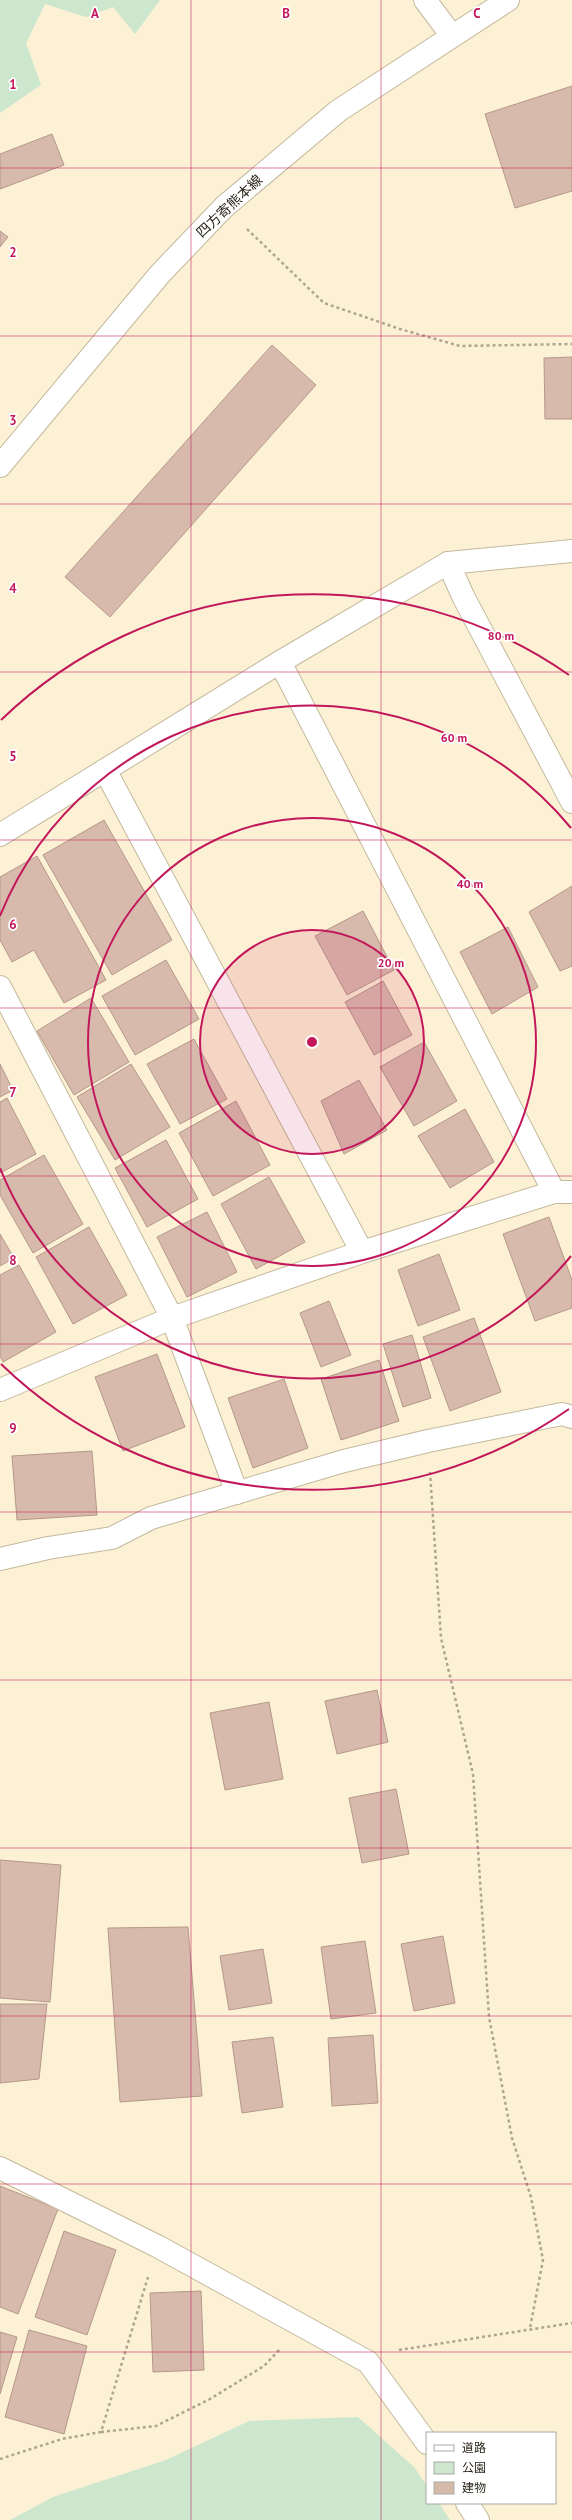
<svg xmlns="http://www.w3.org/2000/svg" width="572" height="2520" viewBox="0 0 572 2520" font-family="'PT Sans','Noto Sans JP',sans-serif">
	<rect width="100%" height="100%" fill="#fcf1d4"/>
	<g fill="#cce7cd">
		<polygon points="0,0 160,0 135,34 113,7 86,17 45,4 26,43 41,85 0,113"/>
		<polygon points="358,2417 414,2467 427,2486 427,2503 439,2503 450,2520 10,2520 53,2497 166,2460 249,2421"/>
	</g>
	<g fill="#d8baac" stroke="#b5988a">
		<polygon points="572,86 572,191 515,208 485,114"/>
		<polygon points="52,134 64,165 0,189 0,154"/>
		<polygon points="0,231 8,237 0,247"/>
		<polygon points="272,345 316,385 110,617 65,577"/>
		<polygon points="572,357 572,419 545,419 544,358"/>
		<polygon points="104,820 172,940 112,975 43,855"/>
		<polygon points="37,856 106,980 64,1003 34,950 12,962 0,940 0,877"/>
		<polygon points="572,886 572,966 560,971 529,912"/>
		<polygon points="363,911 394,970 347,995 315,936"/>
		<polygon points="508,927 538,987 492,1014 460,952"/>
		<polygon points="166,960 199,1019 135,1055 102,996"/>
		<polygon points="383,981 412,1035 374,1055 345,1002"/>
		<polygon points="91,998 129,1062 74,1095 37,1031"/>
		<polygon points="194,1039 227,1099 180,1124 147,1064"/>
		<polygon points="424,1042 457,1101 414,1126 380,1067"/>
		<polygon points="0,1064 13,1090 0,1097"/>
		<polygon points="131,1064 170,1127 115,1160 77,1097"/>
		<polygon points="359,1080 387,1130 344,1154 321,1101"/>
		<polygon points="7,1098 36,1154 0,1173 0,1102"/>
		<polygon points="236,1101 270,1165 213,1196 179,1133"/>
		<polygon points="465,1109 494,1162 450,1188 418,1136"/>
		<polygon points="166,1140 198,1199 147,1227 115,1168"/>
		<polygon points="44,1155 83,1224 33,1253 0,1195 0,1180"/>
		<polygon points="269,1177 305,1242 256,1269 221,1204"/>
		<polygon points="207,1212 237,1272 187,1297 157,1237"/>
		<polygon points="549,1217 572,1280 572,1308 535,1321 503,1234"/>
		<polygon points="89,1227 127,1295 73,1324 36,1257"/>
		<polygon points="0,1234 14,1258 0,1266"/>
		<polygon points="439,1254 460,1310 418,1326 398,1270"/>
		<polygon points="19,1265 56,1332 3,1362 0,1356 0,1275"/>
		<polygon points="329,1301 351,1355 321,1367 300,1313"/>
		<polygon points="474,1318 501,1392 450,1411 423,1337"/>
		<polygon points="412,1335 431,1398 403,1407 383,1344"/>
		<polygon points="157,1354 185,1427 123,1451 95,1377"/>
		<polygon points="379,1360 399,1421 341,1440 321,1379"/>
		<polygon points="284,1379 308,1448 253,1468 228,1398"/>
		<polygon points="92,1451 97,1515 17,1520 12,1456"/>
		<polygon points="377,1690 388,1742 337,1754 325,1701"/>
		<polygon points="269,1702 283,1779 225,1790 210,1713"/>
		<polygon points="396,1789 409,1854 362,1863 349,1798"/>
		<polygon points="0,1860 61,1865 50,2002 0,1998"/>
		<polygon points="188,1927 202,2096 120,2102 108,1928"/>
		<polygon points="443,1936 455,2003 414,2011 401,1944"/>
		<polygon points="365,1941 376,2013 331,2019 321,1947"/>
		<polygon points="263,1949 272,2003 229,2010 220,1956"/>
		<polygon points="0,2004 47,2004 39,2079 0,2083"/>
		<polygon points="373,2035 378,2103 332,2106 328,2038"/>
		<polygon points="273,2037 283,2107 242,2113 232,2042"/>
		<polygon points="0,2186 58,2209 18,2314 0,2307"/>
		<polygon points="64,2231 116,2250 87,2335 35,2317"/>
		<polygon points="201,2291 204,2370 153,2372 150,2293"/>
		<polygon points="29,2330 87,2346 64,2434 5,2417"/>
		<polygon points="0,2332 17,2337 0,2394"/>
	</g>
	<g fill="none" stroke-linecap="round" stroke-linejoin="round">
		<g stroke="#c4b99d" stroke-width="24">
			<g id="minor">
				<polyline points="425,0 452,36"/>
				<polyline points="448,563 464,598 572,802"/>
				<polyline points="105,770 362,1252"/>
				<polyline points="0,835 280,662 448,563 572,551"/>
				<polyline points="0,987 172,1318 237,1493"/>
				<polyline points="554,1192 572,1192"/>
				<polyline points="0,1390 172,1318 362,1252 554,1192 280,662"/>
				<polyline points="0,1559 48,1548 112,1538 151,1518 344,1461 428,1441 562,1414 572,1417"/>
				<polyline points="0,2168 157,2246 368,2362 427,2443"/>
				<polyline points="467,2503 478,2520"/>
			</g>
		</g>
		<g stroke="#c4b99d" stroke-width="24">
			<polyline id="major" points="0,466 160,274 224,207 338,111 508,0"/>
		</g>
		<g stroke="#ada58f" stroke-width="2.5" stroke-dasharray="3 3" stroke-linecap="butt">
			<polyline points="247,229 324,303 400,329 460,346 572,344"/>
			<polyline points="430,1472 441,1638 473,1774 489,2017 512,2138 531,2197 543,2260 530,2328"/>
			<polyline points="399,2350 572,2323"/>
			<polyline points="101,2432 156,2426 210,2399 264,2366 280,2349"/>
			<polyline points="0,2459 62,2439 101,2432 148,2277"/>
		</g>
		<use href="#minor" stroke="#fff" stroke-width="22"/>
		<use href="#major" stroke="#fff" stroke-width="22"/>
	</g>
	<path fill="none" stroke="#c2185b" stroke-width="1" stroke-opacity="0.55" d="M191,0V2520M381,0V2520M0,168H572M0,336H572M0,504H572M0,672H572M0,840H572M0,1008H572M0,1176H572M0,1344H572M0,1512H572M0,1680H572M0,1848H572M0,2016H572M0,2184H572M0,2352H572"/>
	<circle cx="312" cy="1042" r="112" fill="#c2185b" fill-opacity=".12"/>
	<g fill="none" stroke="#c2185b" stroke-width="2">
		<circle cx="312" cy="1042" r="112"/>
		<circle cx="312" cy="1042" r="224"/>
		<path d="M571 1256A336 336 0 0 1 0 1168M0 916A336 336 0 0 1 571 828"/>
		<path d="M569 1409A448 448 0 0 1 1 1364M1 720A448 448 0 0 1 569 675"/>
	</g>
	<g text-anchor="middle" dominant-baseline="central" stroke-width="3.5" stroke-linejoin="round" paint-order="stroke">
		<g font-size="14" fill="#2b271c" stroke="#fff">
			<text transform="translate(229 206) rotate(-43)">四方寄熊本線</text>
		</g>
	</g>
	<g font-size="13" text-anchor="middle" font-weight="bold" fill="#c2185b" stroke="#fff" stroke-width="3.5" stroke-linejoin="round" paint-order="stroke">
		<text x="95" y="18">A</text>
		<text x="286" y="18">B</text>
		<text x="477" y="18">C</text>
		<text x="13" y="89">1</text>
		<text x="13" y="257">2</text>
		<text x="13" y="425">3</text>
		<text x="13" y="593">4</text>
		<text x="13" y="761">5</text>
		<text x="13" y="929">6</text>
		<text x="13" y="1097">7</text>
		<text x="13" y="1265">8</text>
		<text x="13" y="1433">9</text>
	</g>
	<circle cx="312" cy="1042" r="6" fill="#c2185b" stroke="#fff" stroke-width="2"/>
	<g font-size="12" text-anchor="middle" font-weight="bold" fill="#c2185b" stroke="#fff" stroke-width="3.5" stroke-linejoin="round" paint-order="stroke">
		<text x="501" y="640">80 m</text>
		<text x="454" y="742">60 m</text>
		<text x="470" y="888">40 m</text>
		<text x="391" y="967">20 m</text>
	</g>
	<rect x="426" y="2432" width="130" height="72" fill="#ffffff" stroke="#aaa9a4"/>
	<rect x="434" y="2445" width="20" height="6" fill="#ffffff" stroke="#aaa9a4"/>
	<text x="462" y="2452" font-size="12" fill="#2b271c">道路</text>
	<rect x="434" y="2462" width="20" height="12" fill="#cce7cd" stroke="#aaa9a4"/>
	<text x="462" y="2472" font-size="12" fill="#2b271c">公園</text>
	<rect x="434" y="2482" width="20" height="12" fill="#d8baac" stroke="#aaa9a4"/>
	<text x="462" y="2492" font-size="12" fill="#2b271c">建物</text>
</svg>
